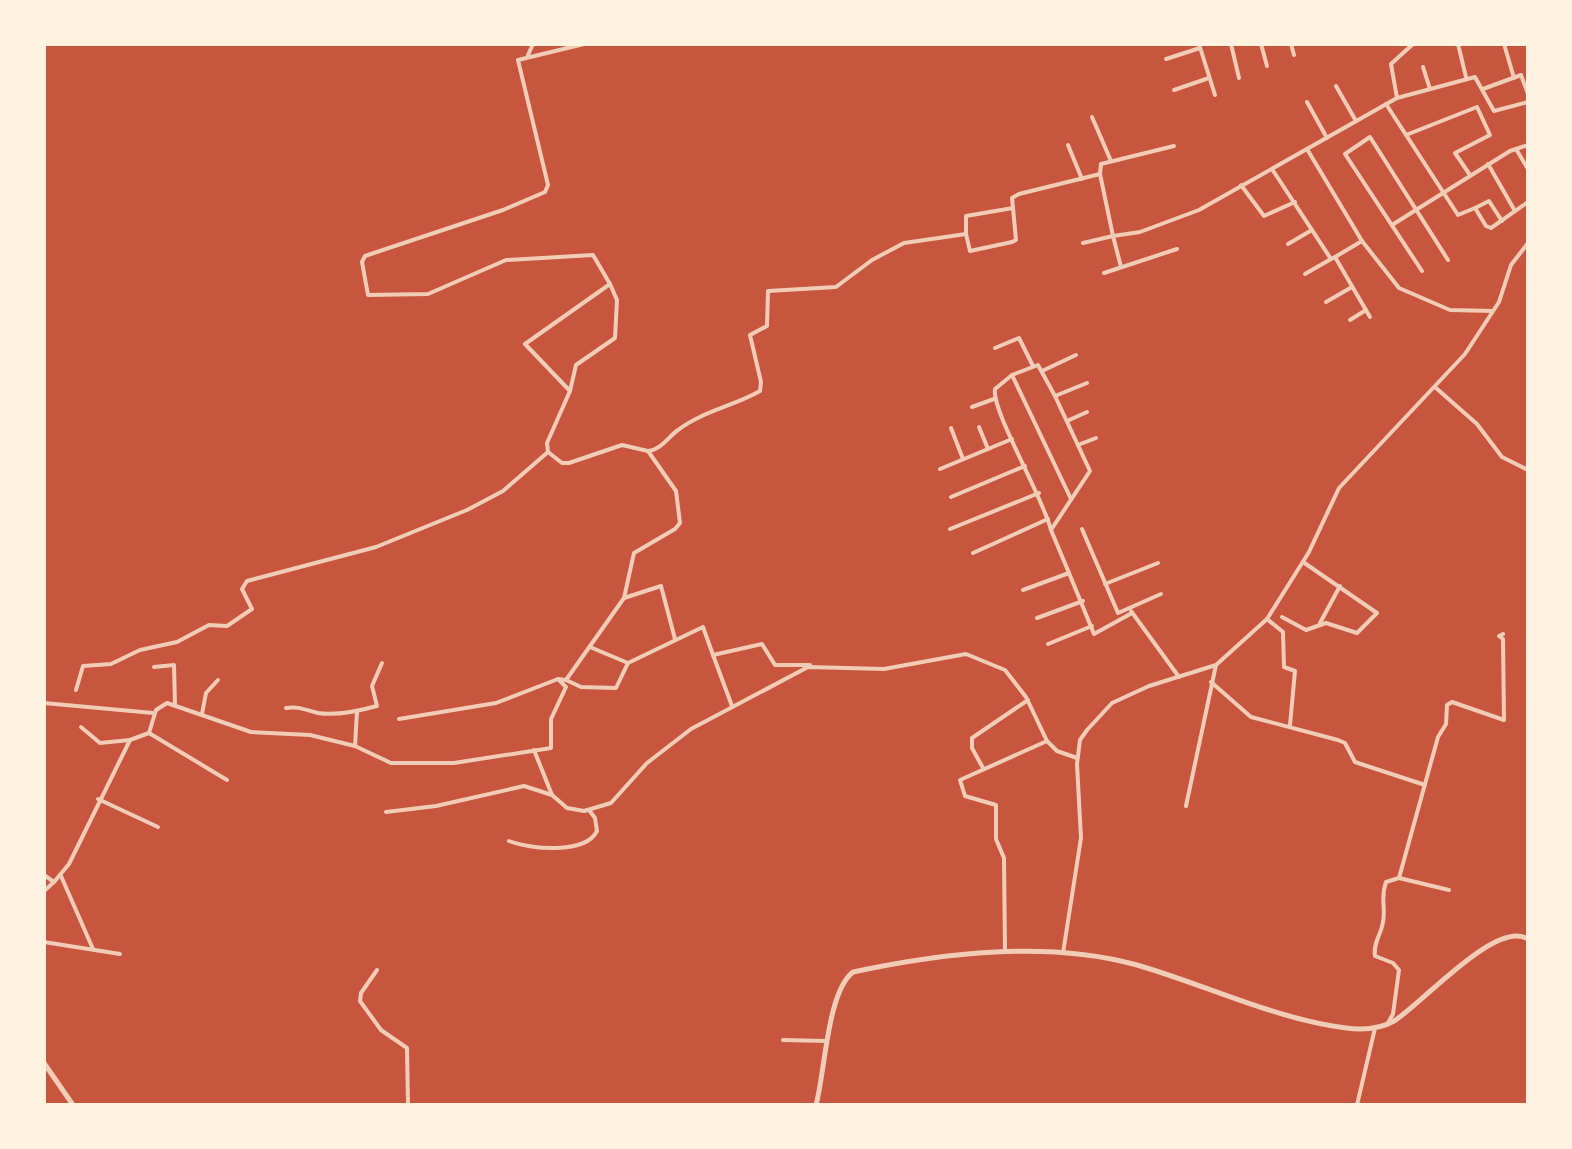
<svg xmlns="http://www.w3.org/2000/svg" width="1572" height="1149" viewBox="0 0 1572 1149" font-family="'Source Serif 4',serif">
	<rect width="100%" height="100%" fill="#c8553d"/>
	<g fill="none" stroke-linecap="round" stroke-linejoin="round">
		<g stroke="#f1ccb7" stroke-width="4">
			<polyline points="1199,44 1215,95"/>
			<polyline points="1231,44 1239,78"/>
			<polyline points="1261,44 1267,66"/>
			<polyline points="1291,44 1294,55"/>
			<polyline points="1458,44 1466,77"/>
			<polyline points="1504,44 1514,78"/>
			<polyline points="528,55 533,44"/>
			<polyline points="1166,59 1200,48"/>
			<polyline points="1423,67 1430,89"/>
			<polyline points="1336,86 1356,121"/>
			<polyline points="1483,89 1521,75 1528,94"/>
			<polyline points="1174,90 1209,78"/>
			<polyline points="1397,98 1391,64 1413,44"/>
			<polyline points="1307,102 1327,138"/>
			<polyline points="1386,104 1458,215 1475,208 1486,226 1491,228 1528,202"/>
			<polyline points="1092,117 1111,161"/>
			<polyline points="1406,135 1477,107 1490,135 1455,153 1470,175"/>
			<polyline points="1068,145 1082,179"/>
			<polyline points="1516,149 1528,169"/>
			<polyline points="1488,164 1515,211"/>
			<polyline points="1272,169 1331,259 1335,257 1362,241 1307,149"/>
			<polyline points="1100,174 1101,164 1174,146"/>
			<polyline points="1241,185 1264,216 1295,202"/>
			<polyline points="1475,208 1489,201 1502,221"/>
			<polyline points="1392,225 1510,151 1528,145"/>
			<polyline points="966,234 970,251 1012,242 1016,240 1013,208"/>
			<polyline points="1362,241 1399,288 1450,310 1493,311"/>
			<polyline points="1083,243 1113,236 1121,267"/>
			<polyline points="1288,244 1312,230"/>
			<polyline points="1335,257 1370,317"/>
			<polyline points="1422,271 1345,154 1370,137 1448,260"/>
			<polyline points="1104,273 1177,249"/>
			<polyline points="1305,274 1331,259"/>
			<polyline points="1326,302 1352,287"/>
			<polyline points="1350,320 1366,310"/>
			<polyline points="995,348 1019,338 1033,366"/>
			<polyline points="1042,371 1076,355"/>
			<polyline points="1012,375 1038,365 1055,396 1087,383"/>
			<polyline points="1436,388 1477,424 1502,457 1528,470"/>
			<polyline points="570,391 525,344 610,284 593,255 506,260 428,294 368,295 362,262 365,256 503,210 545,192 548,185 518,60 584,44"/>
			<polyline points="972,407 994,399"/>
			<polyline points="1067,421 1087,412"/>
			<polyline points="979,427 988,449"/>
			<polyline points="951,428 963,459"/>
			<polyline points="1078,445 1096,438"/>
			<polyline points="548,452 547,443 570,391 576,365 615,338 617,300 610,284"/>
			<polyline points="940,469 1012,439"/>
			<polyline points="951,497 1025,466"/>
			<polyline points="950,529 1039,493"/>
			<polyline points="1082,529 1118,613 1161,594"/>
			<path d="M1051,530C1043,497 991,410 995,389L1012,375L1071,499"/>
			<polyline points="973,553 1048,519"/>
			<polyline points="1069,573 1094,634 1132,613"/>
			<polyline points="1105,584 1158,563"/>
			<polyline points="1023,590 1069,573 1051,530 1090,471 1055,396"/>
			<polyline points="624,598 661,586 675,639"/>
			<polyline points="1131,611 1179,677"/>
			<polyline points="1282,617 1306,630 1326,623 1357,633 1377,613 1303,562"/>
			<polyline points="1037,618 1083,601"/>
			<polyline points="1267,619 1283,632 1284,667 1295,671 1290,725"/>
			<polyline points="1320,623 1340,586"/>
			<polyline points="1048,644 1092,626"/>
			<polyline points="590,647 628,663"/>
			<polyline points="713,655 732,706"/>
			<polyline points="154,667 174,665 175,705"/>
			<polyline points="566,680 581,687 616,688 628,663 703,627 713,655 762,644 775,665 810,665"/>
			<polyline points="1211,682 1251,717 1338,740 1345,743 1355,762 1425,785"/>
			<polyline points="76,690 83,666 111,664 140,650 177,642 209,625 227,626 252,609 242,589 247,581 376,547 467,510 503,491 548,452 562,463 569,463 622,445 648,451"/>
			<polyline points="44,703 153,713"/>
			<path d="M286,708C299,706 305,710 318,713C337,716 359,711 377,706L372,686L382,663"/>
			<polyline points="202,714 206,693 218,680"/>
			<polyline points="399,719 496,703 558,679"/>
			<polyline points="81,727 100,743 130,740"/>
			<path d="M149,733L156,710L167,703L251,732L310,735L355,746L391,763H454L551,748V719L566,687L558,679L566,680L624,598L634,553L675,529L680,523L676,491L648,451C661,450 668,437 678,430C703,411 734,406 760,391L761,382L750,335L767,326L768,291L836,287L872,260L904,243L966,234V216L1013,208L1012,198L1019,194L1100,174L1113,236L1140,232L1199,210L1397,98L1475,77L1494,111L1528,102"/>
			<polyline points="355,746 357,712"/>
			<polyline points="534,750 552,795 567,808 584,811 611,803 647,763 691,729 808,667 884,669 966,654 1005,670 1026,697 1047,741 1057,751 1077,758"/>
			<polyline points="983,768 972,748 972,738 1028,700"/>
			<polyline points="98,799 158,827"/>
			<polyline points="1186,806 1216,665"/>
			<polyline points="386,812 436,806 524,786 552,795"/>
			<path d="M509,841C530,849 585,855 597,831L595,818L589,810"/>
			<polyline points="44,875 54,882 69,864 130,740 149,733 227,780"/>
			<polyline points="61,876 93,949"/>
			<polyline points="1399,878 1449,890"/>
			<polyline points="44,891 54,882"/>
			<polyline points="44,942 120,954"/>
			<polyline points="1005,951 1004,858 996,839 996,805 965,796 960,780 1047,741"/>
			<polyline points="1063,953 1081,838 1077,764 1080,740 1087,730 1112,703 1149,686 1216,665 1267,619 1309,552 1339,488 1465,354 1499,302 1511,265 1528,243"/>
			<polyline points="377,970 361,993 360,1001 381,1030 407,1048 408,1105"/>
			<path d="M1388,1023L1393,1014L1399,970L1393,963L1375,956C1373,943 1381,935 1383,922C1386,907 1380,899 1386,882L1399,878L1438,737L1446,724L1447,705L1452,702L1504,720L1503,639L1499,636L1503,634"/>
			<polyline points="783,1040 826,1041"/>
			<polyline points="1357,1105 1375,1028"/>
		</g>
		<g stroke="#f1ccb7" stroke-width="5">
			<polyline points="44,1063 73,1105"/>
			<path d="M816,1105C825,1073 827,992 853,972C942,953 1047,940 1137,965C1206,985 1275,1019 1346,1028C1362,1030 1380,1029 1394,1021C1422,1004 1496,919 1528,939"/>
		</g>
	</g>
	<rect width="1572" height="1149" fill="none" stroke="#fff3e0" stroke-width="92"/>
</svg>
